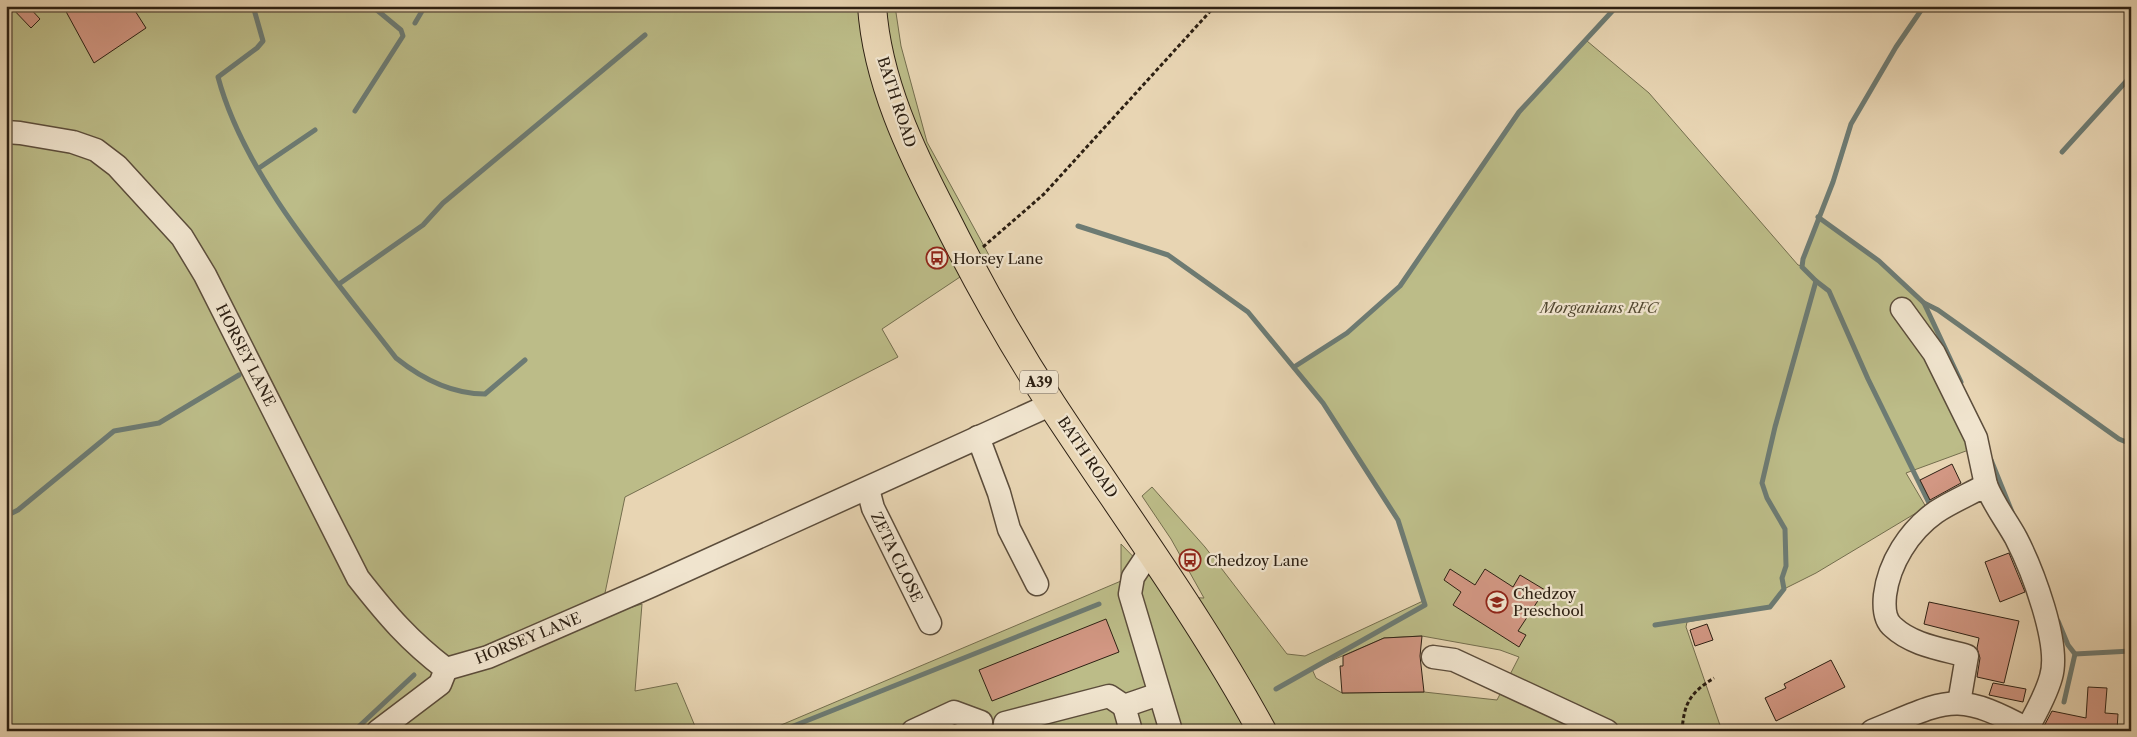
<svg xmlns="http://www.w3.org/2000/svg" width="2137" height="737" viewBox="0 0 2137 737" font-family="'Libre Caslon Text',serif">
	<rect width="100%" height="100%" fill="#e8d5b3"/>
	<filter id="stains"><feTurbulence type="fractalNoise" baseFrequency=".004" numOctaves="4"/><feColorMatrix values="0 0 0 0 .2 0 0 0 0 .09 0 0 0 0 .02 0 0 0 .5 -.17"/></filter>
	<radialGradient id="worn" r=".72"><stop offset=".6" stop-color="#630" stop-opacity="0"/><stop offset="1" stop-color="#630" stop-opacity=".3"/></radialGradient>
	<g fill="#bcbc88" stroke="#746e4e" fill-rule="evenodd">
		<polygon points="6,6 895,6 901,46 927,142 990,257 882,329 898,357 625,497 600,617 642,604 635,691 677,683 697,731 6,731"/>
		<path d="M1587,41L1649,93L1798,265L1802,266L1803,259L1818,217L1879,261L1924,303L1964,390L1985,444L1906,473L1926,507L1816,573L1784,589L1770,607L1687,622L1686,627L1722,731H767L1121,581V544L1172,597L1204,598L1171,539L1142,496L1152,487L1205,547L1287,654L1305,656L1423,601L1398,520L1324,403L1294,367L1347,333L1400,286L1519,112ZM1422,636L1500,650L1519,657L1497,700L1424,692L1342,693L1316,678L1312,669L1384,638Z"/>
	</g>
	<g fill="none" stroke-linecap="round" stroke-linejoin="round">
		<g stroke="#6d7b73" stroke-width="5">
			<path d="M253,6L263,41L257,48L218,77C245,178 333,276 396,358C421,378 452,394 485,394L525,360"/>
			<polyline points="415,23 425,6"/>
			<polyline points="355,111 403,36 401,30 372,6"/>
			<polyline points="2062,152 2131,76"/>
			<polyline points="259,168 315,130"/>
			<polyline points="1818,217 1879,261 1924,303 1961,382"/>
			<polyline points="1078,226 1168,255 1248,312 1323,403 1398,520 1425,605 1276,689"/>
			<polyline points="1816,281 1829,291 1868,379 1929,503"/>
			<polyline points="339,284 423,225 443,203 645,35"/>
			<polyline points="1924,303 1938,310 2119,439 2131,444"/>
			<polyline points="1294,367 1347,333 1400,286 1519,112 1617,6"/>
			<polyline points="1991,460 2012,512"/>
			<polyline points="6,516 18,510 114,431 159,423 239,375"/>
			<polyline points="2058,621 2068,645 2075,654 2064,702"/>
			<polyline points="1655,625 1770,607 1784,589 1782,578 1786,566 1785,529 1767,498 1762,483 1775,427 1816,281 1802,267 1803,259 1833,182 1851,124 1896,47 1924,6"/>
			<polyline points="2075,654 2131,651"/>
			<polyline points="354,731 414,675"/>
			<polyline points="781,731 1099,604"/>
		</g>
	</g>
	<g fill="#d29783" stroke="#2d2013">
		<polygon points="10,6 28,6 40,19 31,28"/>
		<polygon points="63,6 132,6 146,28 94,63"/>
		<polygon points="1952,464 1961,483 1930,500 1920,480"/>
		<polygon points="2009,553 2025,592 2000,602 1985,562"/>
		<polygon points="1450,569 1475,585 1485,569 1513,587 1520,575 1545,590 1518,631 1526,635 1519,647 1453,605 1461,592 1444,580"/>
		<polygon points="1929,602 2019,621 2004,683 1977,677 1980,658 1977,648 1979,638 1924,624"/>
		<polygon points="1106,619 1119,652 992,701 979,670"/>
		<polygon points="1707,624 1713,640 1695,646 1690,630"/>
		<polygon points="1422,636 1420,656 1424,692 1342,693 1340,666 1343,666 1343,656 1384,638"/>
		<polygon points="1831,660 1845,687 1776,721 1765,698 1786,688 1784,684"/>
		<polygon points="1993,683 2026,689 2023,702 1989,695"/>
		<polygon points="2088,687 2107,688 2105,713 2118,714 2117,730 2068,728 2067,731 2058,731 2043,728 2052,711 2086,718"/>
	</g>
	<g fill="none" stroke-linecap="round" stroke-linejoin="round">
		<g stroke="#5c4d3b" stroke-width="25">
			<g id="minor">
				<path d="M6,132L20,133L73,142L96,150L117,166L182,237L205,275L358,578C387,615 409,641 446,669L488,657L651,586L1052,404"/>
				<polyline points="1902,309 1934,353 1976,438 1986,485"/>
				<polyline points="978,437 999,493 1009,529 1037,584"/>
				<polyline points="868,489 873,508 930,623"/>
				<polyline points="1151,550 1133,577 1130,594 1171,731"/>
				<polyline points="1433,657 1454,660 1607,731"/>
				<path d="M1959,703L1967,656C1942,649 1912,645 1893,627C1884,620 1884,605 1885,595C1889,563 1909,531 1936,512C1951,502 1970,494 1986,485C1994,505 2006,520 2016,538C2032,569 2061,644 2051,677C2046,695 2036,713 2027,729"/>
				<polyline points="1005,723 1109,696 1124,706"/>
				<polyline points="378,731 440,684 446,669"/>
				<polyline points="913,731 954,712 981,722"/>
				<polyline points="1131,731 1124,706 1159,694"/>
				<path d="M1872,731C1949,700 1954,689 2031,731"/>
			</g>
		</g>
		<g stroke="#2d2013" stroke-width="30">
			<path id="major" d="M872,6C877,81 911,152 945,217C977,281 1013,345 1052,405C1123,513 1200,617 1262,731"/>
		</g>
		<g stroke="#2d2013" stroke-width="3" stroke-dasharray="4 2.5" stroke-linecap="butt">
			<polyline points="983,247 1044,194 1215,6"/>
			<path d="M1682,731C1684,703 1690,693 1714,678"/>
		</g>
		<use href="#minor" stroke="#f0e4ce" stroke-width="22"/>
		<use href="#major" stroke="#e8d5b3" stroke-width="28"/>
	</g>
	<defs>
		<g id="bus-ring" transform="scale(1.125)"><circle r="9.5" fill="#f0e4ce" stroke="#8f2418" stroke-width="1.5"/><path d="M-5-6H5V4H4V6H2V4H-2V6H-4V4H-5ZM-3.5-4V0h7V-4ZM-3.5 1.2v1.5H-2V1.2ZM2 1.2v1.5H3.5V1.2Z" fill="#8f2418"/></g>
		<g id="school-ring" transform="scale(1.125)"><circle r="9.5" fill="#f0e4ce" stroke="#8f2418" stroke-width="1.5"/><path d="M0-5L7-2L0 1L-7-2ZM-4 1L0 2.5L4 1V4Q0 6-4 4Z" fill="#8f2418"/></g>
	</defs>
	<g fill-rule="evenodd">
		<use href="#bus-ring" x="937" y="258"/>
		<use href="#bus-ring" x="1190" y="560"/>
		<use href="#school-ring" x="1497" y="602"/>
	</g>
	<g text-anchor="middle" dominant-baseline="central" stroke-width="4.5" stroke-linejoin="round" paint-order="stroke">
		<rect fill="#f0e4ce" stroke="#685b4b" stroke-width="1" x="1020" y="370.5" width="38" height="23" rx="4"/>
		<g font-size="14" font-weight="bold" fill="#2d2013">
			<text x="1039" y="382">A39</text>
		</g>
		<g font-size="15" fill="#2d2013" stroke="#f0e4ce">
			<text transform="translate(897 102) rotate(72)">BATH ROAD</text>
			<text transform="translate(246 355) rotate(63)">HORSEY LANE</text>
			<text transform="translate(1088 457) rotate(56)">BATH ROAD</text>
			<text transform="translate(897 557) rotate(64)">ZETA CLOSE</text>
			<text transform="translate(528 638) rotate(-22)">HORSEY LANE</text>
		</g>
		<g font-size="15" fill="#2d2013" stroke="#f0e4ce" text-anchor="start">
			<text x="953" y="258">Horsey Lane</text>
			<text x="1206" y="560">Chedzoy Lane</text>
			<text x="1513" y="593">Chedzoy<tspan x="1513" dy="17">Preschool</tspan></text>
		</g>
		<g font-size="15" font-style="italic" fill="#514730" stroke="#f0e4ce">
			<text x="1599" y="307">Morganians RFC</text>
		</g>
	</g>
	<rect width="2137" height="737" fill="none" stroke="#e8d5b3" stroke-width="25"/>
	<rect x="8" y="8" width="2122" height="722" fill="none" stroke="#2d2013" stroke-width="2.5"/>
	<rect x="12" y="12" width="2112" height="712" fill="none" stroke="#2d2013"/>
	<rect width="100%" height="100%" filter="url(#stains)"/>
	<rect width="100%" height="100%" fill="url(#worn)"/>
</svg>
